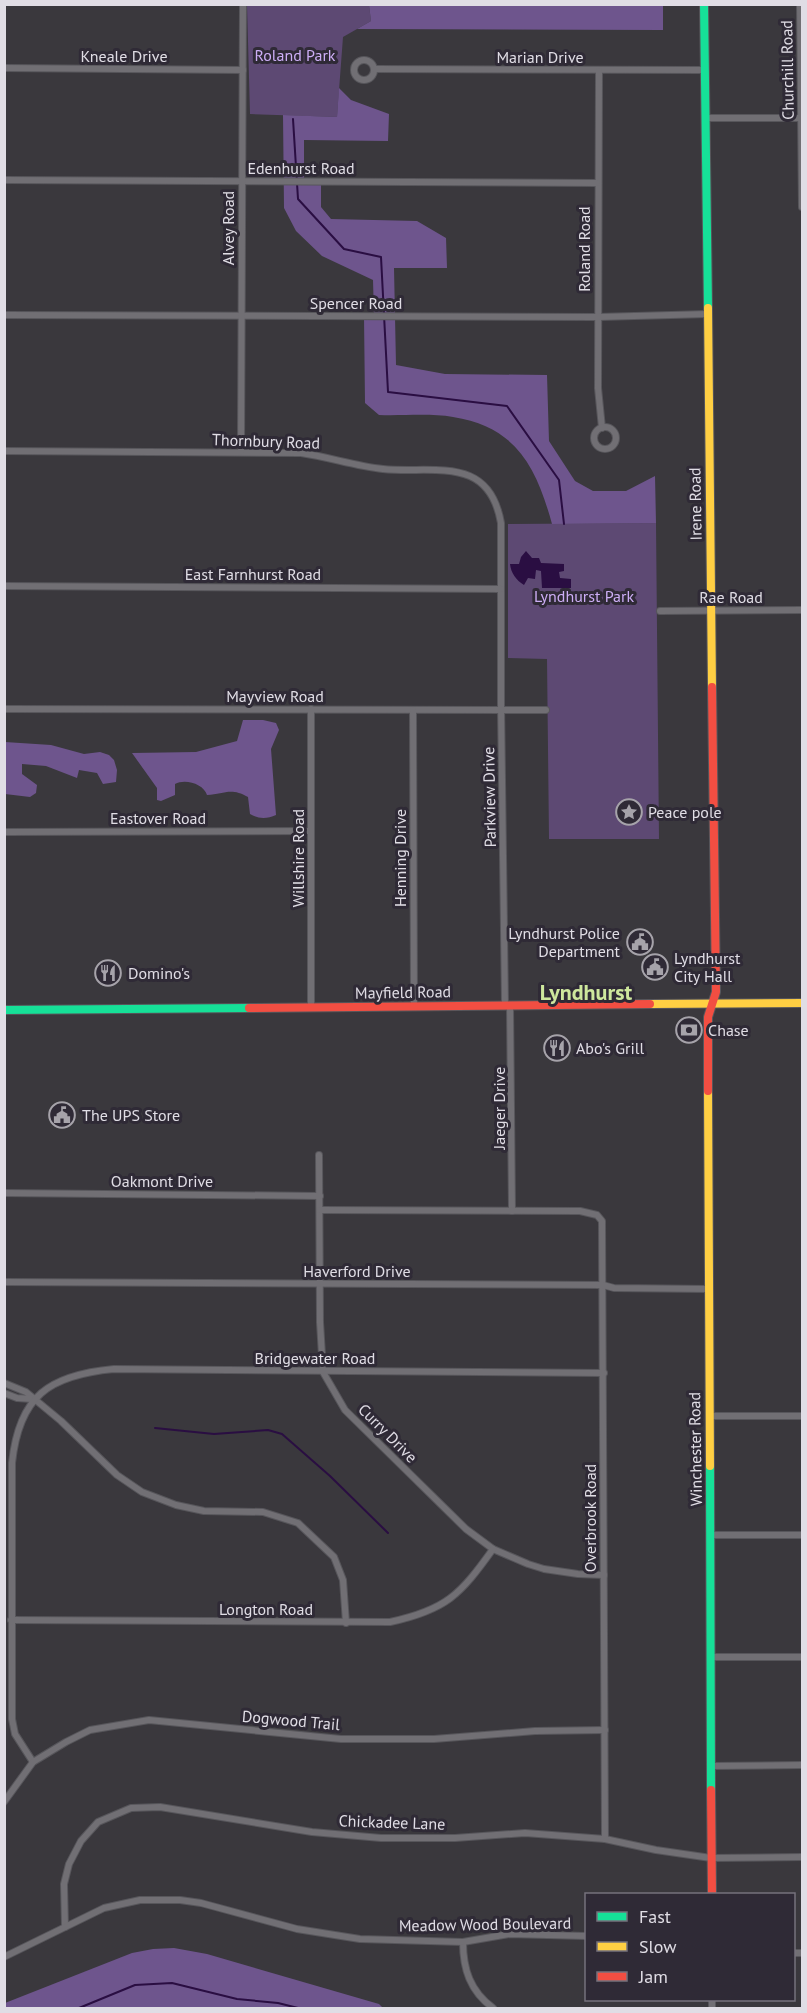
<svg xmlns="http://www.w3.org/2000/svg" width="807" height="2013" viewBox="0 0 807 2013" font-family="'PT Sans',sans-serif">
	<rect width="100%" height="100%" fill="#3a383d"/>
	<g fill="#5d4973">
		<polygon points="247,5 369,5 371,21 343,37 337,117 250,114"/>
		<polygon points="656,523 659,839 549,839 547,659 508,658 508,524"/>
	</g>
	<g fill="#6e558d">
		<polygon points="369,5 663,5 663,30 357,29 371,21"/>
		<path d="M339,88L351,100L389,114L388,141L304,140V181L321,182V207L331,219L417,221L446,238L447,268H394L396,365L445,374L547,375L549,441L575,481L593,491H626L655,476L656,523L552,524C536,466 516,427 453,417C430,413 402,416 379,415L365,403L364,316H374L373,280L322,256L296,231L284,208L283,115L337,117Z"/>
		<path d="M243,720H263L276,723L279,730L271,749L276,815C267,819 258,819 250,814L248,797C231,787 224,794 207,795C204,784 185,778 175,784V795L161,801L157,800V788L132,753L196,752L237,741Z"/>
		<polygon points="5,742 51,745 84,754 100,752 109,755 114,760 117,770 116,782 103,784 97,773 79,770 77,778 46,766 22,764 22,774 37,785 36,793 30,797 5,794"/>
		<polygon points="174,1948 207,1954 379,2004 383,2008 5,2008 5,2003 132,1953 153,1949"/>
	</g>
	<path fill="#2a0e42" d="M526,551L532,558H539L541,563L564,564V571L559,572L560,578L571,579V588H542L541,571L536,570L535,579L528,578L524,585C516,580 511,573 510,564H519L521,557Z"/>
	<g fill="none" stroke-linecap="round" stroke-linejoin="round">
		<g stroke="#2a0e42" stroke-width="2">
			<polyline points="293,119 298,199 344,249 381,257 388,392 507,406 559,480 564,524"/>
			<polyline points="155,1428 214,1434 268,1430 282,1434 330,1476 388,1533"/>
			<polyline points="79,2008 135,1985 172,1983 237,1999 278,2003 298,2008"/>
		</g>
		<g stroke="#57565b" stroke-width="8">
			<g id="street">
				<polyline points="800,4 802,207"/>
				<circle cx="364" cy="70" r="10"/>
				<polyline points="4,68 243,70"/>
				<polyline points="374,69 705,70"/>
				<polyline points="599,71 598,388 602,428"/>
				<polyline points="706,118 802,118"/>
				<polyline points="4,180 597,183"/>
				<polyline points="4,315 598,317 708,314"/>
				<circle cx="605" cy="438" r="11"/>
				<path d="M4,451L301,453C329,457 355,466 383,469C433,474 489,454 501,523V704L505,1006"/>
				<polyline points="241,452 243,4"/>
				<polyline points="4,586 501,589"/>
				<polyline points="660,611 802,610"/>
				<polyline points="4,709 546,710"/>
				<polyline points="413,710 414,1006"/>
				<polyline points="4,832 311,831"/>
				<polyline points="510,1005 512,1211"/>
				<polyline points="311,1007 311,709"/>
				<polyline points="319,1155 320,1322 323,1372 345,1410 466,1529 493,1549 528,1564 544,1569 578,1574 604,1575"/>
				<polyline points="4,1193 320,1196"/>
				<polyline points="320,1210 580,1211 597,1215 602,1221 605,1839"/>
				<polyline points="4,1282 603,1285 614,1288 709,1289"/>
				<polyline points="4,1383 26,1392 61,1421 117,1475 142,1492 176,1505 204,1511 263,1512 298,1523 334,1557 343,1580 346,1623"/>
				<polyline points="4,1393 17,1398 32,1399"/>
				<polyline points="710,1416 802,1416"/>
				<polyline points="711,1535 802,1535"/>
				<path d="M11,1620L390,1622C446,1610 460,1595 493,1549"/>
				<polyline points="711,1657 802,1657"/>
				<path d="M33,1762L15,1734L12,1719V1463C19,1396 49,1375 114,1369L604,1373"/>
				<polyline points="711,1766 802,1765"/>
				<polyline points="4,1802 33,1762 66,1742 90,1730 149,1720 341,1739 434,1739 535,1731 605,1730"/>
				<polyline points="65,1927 64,1884 69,1864 81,1841 98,1822 131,1808 160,1807 312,1832 381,1838 455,1838 525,1833 605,1839 656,1850 711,1858 802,1857"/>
				<path d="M463,1942C463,1969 470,1991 493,2008"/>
				<polyline points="794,1953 802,1953"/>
				<polyline points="4,1957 104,1908 140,1900 180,1900 201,1903 297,1929 360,1939 463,1942 509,1934 586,1936"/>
				<polyline points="712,2000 712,2008"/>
			</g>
		</g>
		<g stroke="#57565b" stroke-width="10">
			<g id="fast">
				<polyline points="704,4 708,308"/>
				<polyline points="4,1010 249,1008"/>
				<polyline points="710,1466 711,1790"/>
			</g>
		</g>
		<g stroke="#57565b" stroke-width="10">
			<g id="slow">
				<polyline points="708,308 712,687"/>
				<polyline points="650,1004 802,1003"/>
				<polyline points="708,1091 710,1466"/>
			</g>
		</g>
		<g stroke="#57565b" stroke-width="10">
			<g id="jam">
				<polyline points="249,1008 650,1004"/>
				<polyline points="708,1091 708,1017 716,992 712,687"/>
				<polyline points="711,1790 712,1894"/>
			</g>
		</g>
		<use href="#street" stroke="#716f74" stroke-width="6"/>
		<use href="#fast" stroke="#16e098" stroke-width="8"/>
		<use href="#slow" stroke="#ffcf43" stroke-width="8"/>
		<use href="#jam" stroke="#f24e42" stroke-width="8"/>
	</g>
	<defs>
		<g id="sight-ring" transform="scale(1.35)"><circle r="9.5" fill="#2f2a36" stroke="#a6a3aa" stroke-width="1.5"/><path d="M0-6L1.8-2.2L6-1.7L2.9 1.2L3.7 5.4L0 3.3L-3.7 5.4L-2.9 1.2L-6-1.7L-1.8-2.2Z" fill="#a6a3aa"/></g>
		<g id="civic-ring" transform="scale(1.35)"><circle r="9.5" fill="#2f2a36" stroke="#a6a3aa" stroke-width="1.5"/><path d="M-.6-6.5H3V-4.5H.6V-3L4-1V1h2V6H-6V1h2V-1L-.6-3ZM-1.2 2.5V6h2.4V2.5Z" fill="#a6a3aa"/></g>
		<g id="restaurant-ring" transform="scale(1.35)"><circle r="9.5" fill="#2f2a36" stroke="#a6a3aa" stroke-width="1.5"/><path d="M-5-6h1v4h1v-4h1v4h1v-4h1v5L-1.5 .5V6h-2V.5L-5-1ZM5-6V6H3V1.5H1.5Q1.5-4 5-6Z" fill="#a6a3aa"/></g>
		<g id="bank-ring" transform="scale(1.35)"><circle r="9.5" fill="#2f2a36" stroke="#a6a3aa" stroke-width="1.5"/><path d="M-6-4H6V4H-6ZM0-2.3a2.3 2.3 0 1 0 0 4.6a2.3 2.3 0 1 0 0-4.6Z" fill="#a6a3aa"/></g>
	</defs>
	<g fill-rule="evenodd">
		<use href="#sight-ring" x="629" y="812"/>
		<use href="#civic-ring" x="640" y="942"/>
		<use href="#civic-ring" x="655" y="967"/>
		<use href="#restaurant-ring" x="108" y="973"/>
		<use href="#bank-ring" x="689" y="1030"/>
		<use href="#restaurant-ring" x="557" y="1048"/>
		<use href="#civic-ring" x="62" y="1115"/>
	</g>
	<g text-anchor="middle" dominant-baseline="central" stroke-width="6" stroke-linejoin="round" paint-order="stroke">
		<g font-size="16" fill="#cdaef6" stroke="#2f2a36">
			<text x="295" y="55">Roland Park</text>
			<text x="584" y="596">Lyndhurst Park</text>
		</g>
		<g font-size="16" fill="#e0dde5" stroke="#2f2a36">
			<text x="124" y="56">Kneale Drive</text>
			<text x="540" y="57">Marian Drive</text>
			<text transform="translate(787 70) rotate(-91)">Churchill Road</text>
			<text x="301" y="168">Edenhurst Road</text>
			<text transform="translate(228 228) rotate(-90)">Alvey Road</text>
			<text transform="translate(584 249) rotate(-90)">Roland Road</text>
			<text x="356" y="303">Spencer Road</text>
			<text transform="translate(266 441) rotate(2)">Thornbury Road</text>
			<text transform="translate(695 504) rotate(-91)">Irene Road</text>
			<text x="253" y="574">East Farnhurst Road</text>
			<text x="731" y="597">Rae Road</text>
			<text x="275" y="696">Mayview Road</text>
			<text transform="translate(489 797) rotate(-91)">Parkview Drive</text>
			<text x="158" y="818">Eastover Road</text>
			<text transform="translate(298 858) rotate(-90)">Willshire Road</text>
			<text transform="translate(400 858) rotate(-90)">Henning Drive</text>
			<text transform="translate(403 992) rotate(-1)">Mayfield Road</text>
			<text transform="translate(499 1108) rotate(-90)">Jaeger Drive</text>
			<text x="162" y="1181">Oakmont Drive</text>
			<text x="357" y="1271">Haverford Drive</text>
			<text x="315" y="1358">Bridgewater Road</text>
			<text transform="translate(388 1433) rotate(45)">Curry Drive</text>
			<text transform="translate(695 1449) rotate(-91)">Winchester Road</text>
			<text transform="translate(590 1518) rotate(-90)">Overbrook Road</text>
			<text x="266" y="1609">Longton Road</text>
			<text transform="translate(291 1720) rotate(5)">Dogwood Trail</text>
			<text transform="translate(392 1822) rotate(2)">Chickadee Lane</text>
			<text transform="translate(485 1924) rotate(-1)">Meadow Wood Boulevard</text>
		</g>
		<g font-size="16" fill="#e0dde5" stroke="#2f2a36" text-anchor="start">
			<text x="648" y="812">Peace pole</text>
			<text x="620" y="933" text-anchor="end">Lyndhurst Police<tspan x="620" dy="18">Department</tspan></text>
			<text x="674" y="958">Lyndhurst<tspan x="674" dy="18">City Hall</tspan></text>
			<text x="128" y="973">Domino's</text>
			<text x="708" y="1030">Chase</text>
			<text x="576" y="1048">Abo's Grill</text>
			<text x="82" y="1115">The UPS Store</text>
		</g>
		<g font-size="22" font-weight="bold" fill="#cee79d" stroke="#2f2a36">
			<text x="586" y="992">Lyndhurst</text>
		</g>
	</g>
	<rect width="807" height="2013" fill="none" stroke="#e0dde5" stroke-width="12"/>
	<rect x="585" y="1893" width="210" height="108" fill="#2f2a36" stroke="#76727c" stroke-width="1.5"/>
	<rect x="597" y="1912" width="30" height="9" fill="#16e098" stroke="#76727c" stroke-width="1.5"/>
	<text x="639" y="1923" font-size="18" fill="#e0dde5">Fast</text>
	<rect x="597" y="1942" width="30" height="9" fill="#ffcf43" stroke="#76727c" stroke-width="1.5"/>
	<text x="639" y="1953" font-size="18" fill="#e0dde5">Slow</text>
	<rect x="597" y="1972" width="30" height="9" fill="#f24e42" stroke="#76727c" stroke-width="1.5"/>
	<text x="639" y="1983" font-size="18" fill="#e0dde5">Jam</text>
</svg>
